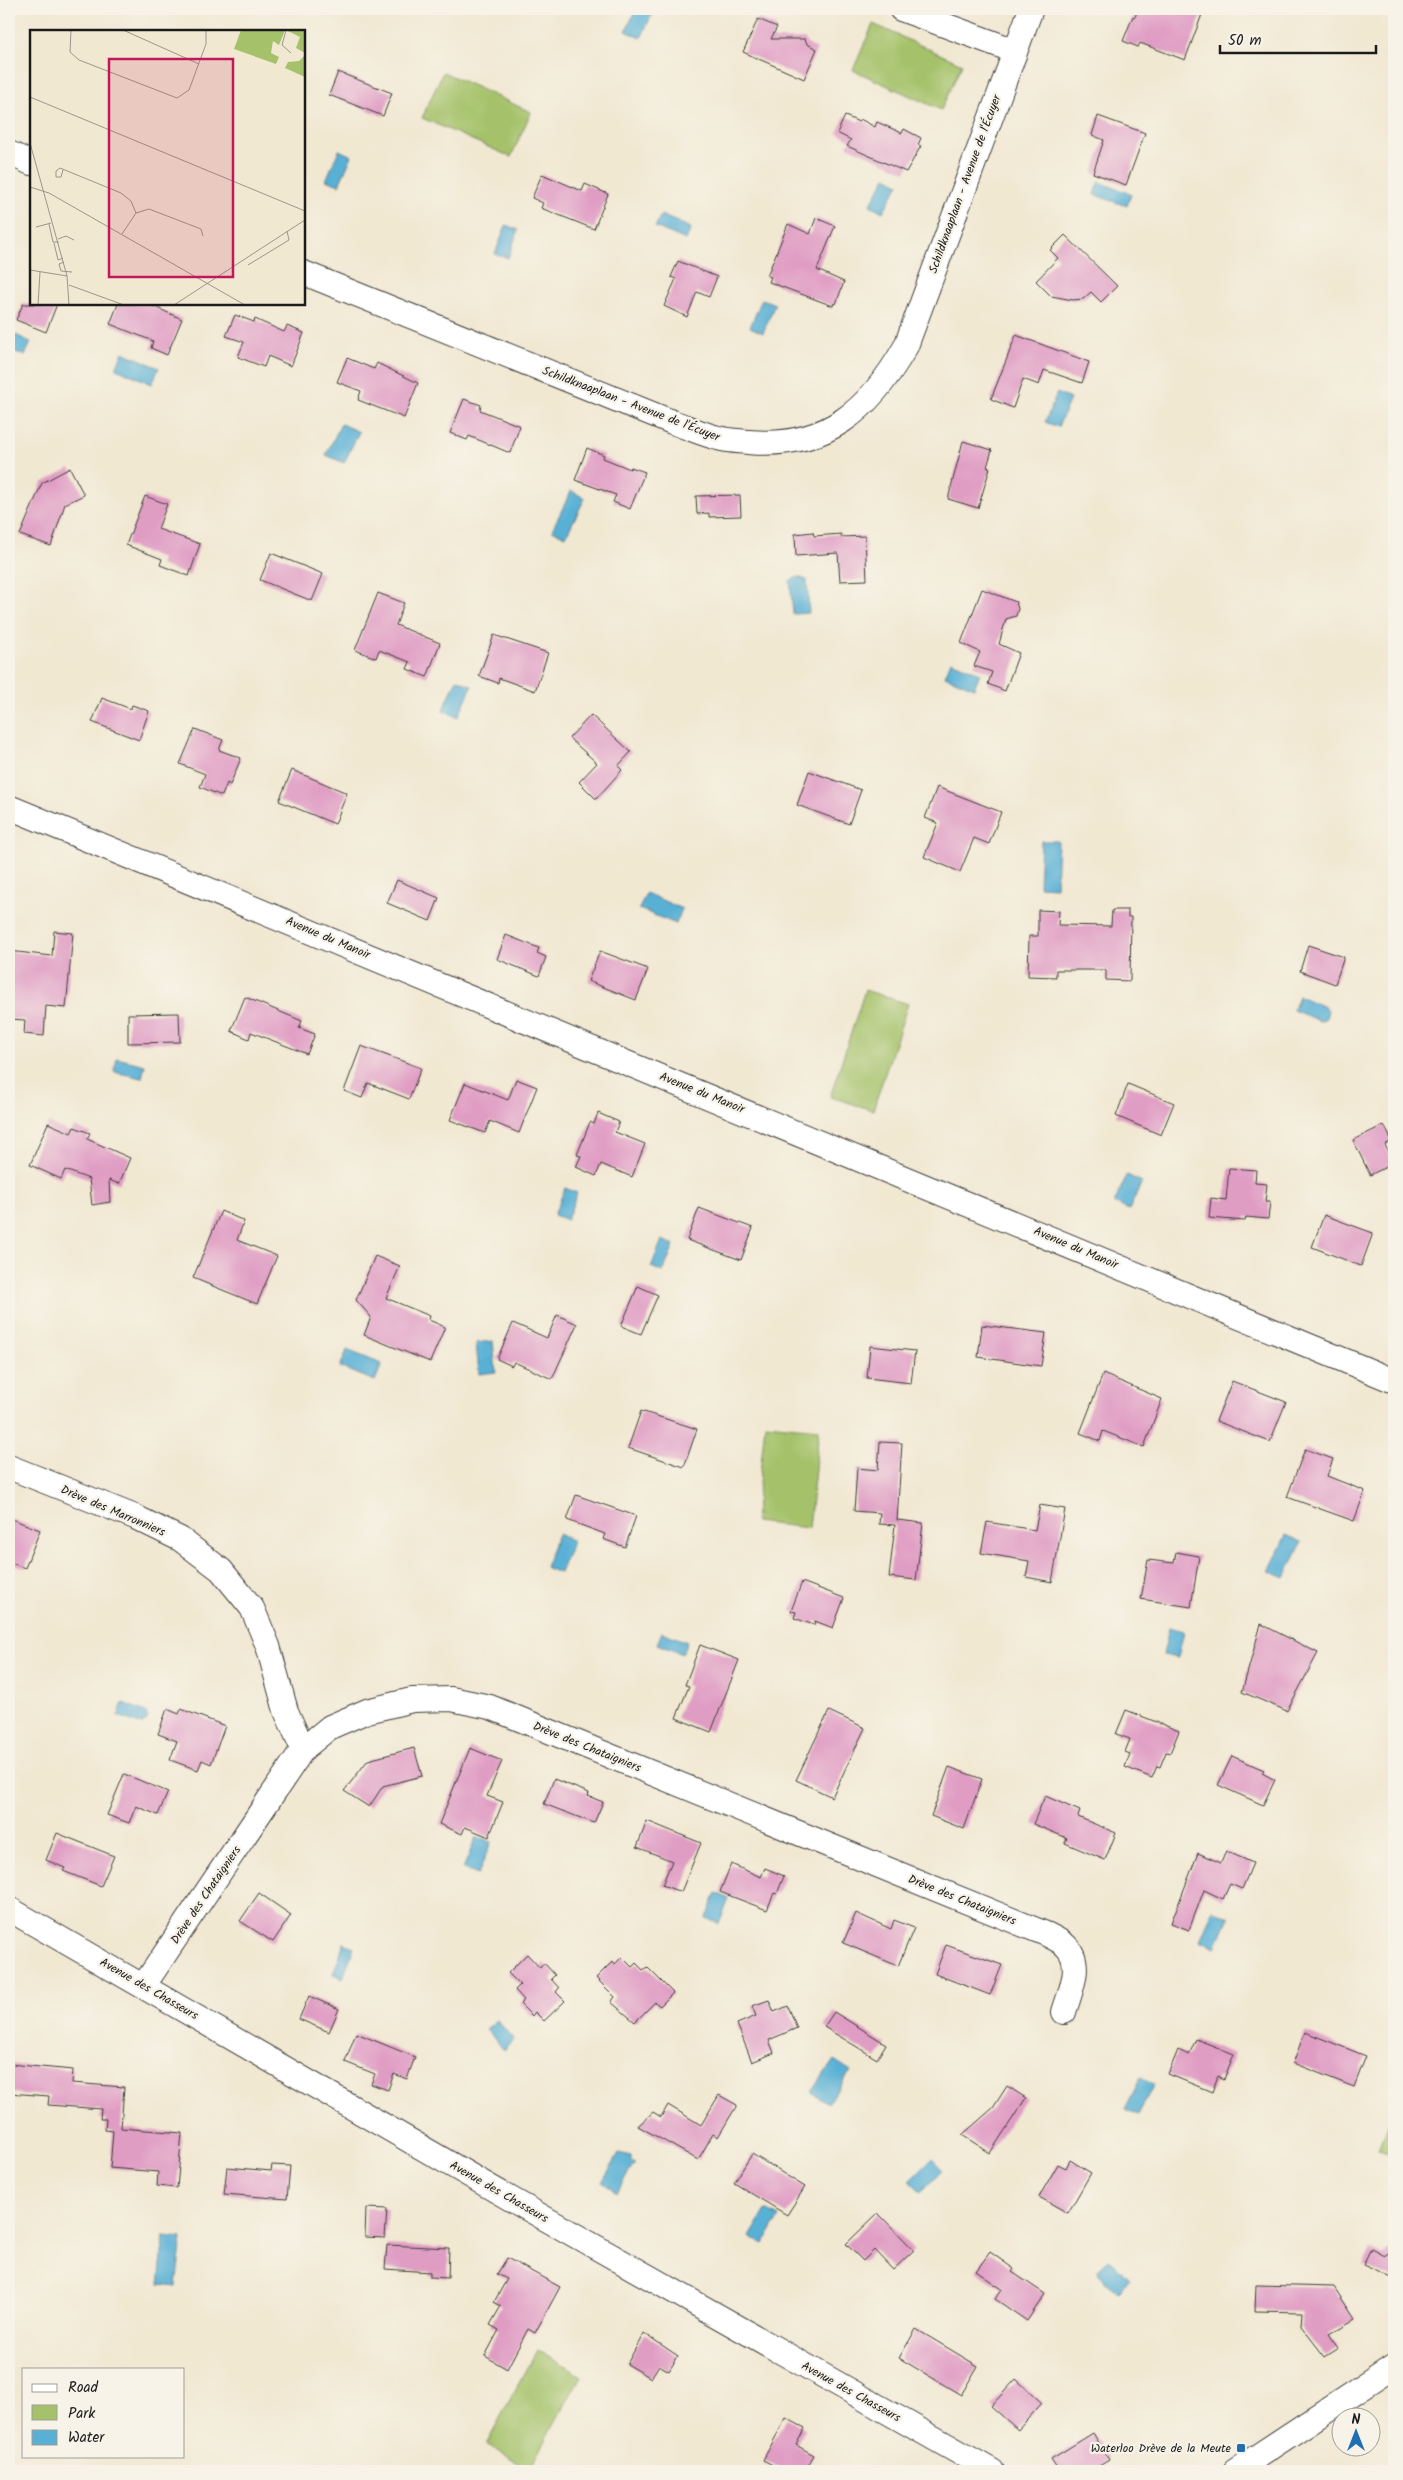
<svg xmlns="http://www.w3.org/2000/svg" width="1403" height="2480" viewBox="0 0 1403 2480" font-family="Kalam,sans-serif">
	<rect width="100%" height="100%" fill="#f7f3e8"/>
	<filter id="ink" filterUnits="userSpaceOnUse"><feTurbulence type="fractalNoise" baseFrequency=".02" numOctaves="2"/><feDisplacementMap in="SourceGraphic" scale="10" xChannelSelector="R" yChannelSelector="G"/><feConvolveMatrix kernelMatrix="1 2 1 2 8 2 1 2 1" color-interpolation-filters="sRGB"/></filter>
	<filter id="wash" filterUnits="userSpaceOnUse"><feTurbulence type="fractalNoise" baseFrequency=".0096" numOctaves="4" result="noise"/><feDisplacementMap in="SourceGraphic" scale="20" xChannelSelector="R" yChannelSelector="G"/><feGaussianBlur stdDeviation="1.12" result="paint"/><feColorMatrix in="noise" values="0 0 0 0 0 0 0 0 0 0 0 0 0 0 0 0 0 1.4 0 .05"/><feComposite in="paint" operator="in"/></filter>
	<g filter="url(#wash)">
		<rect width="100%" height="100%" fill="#f1e8d2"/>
		<g fill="#a5c26a" stroke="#606f43">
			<polygon points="873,24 962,64 941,110 853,70"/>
			<polygon points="443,72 531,112 511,157 422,118"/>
			<polygon points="865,990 908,1004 873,1110 830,1097"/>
			<polygon points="765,1424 819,1429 809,1528 755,1522"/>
			<polygon points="1394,2109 1394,2155 1379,2150"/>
			<polygon points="537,2350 581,2376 529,2469 486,2444"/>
		</g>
		<g fill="#58b0d5" stroke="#3a6678">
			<polygon points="636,9 654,10 641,38 626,31"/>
			<polygon points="339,150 352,156 339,185 326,180"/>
			<polygon points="886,177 899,184 883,212 870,205"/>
			<polygon points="1099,182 1131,194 1127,206 1095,195"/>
			<polygon points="661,215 691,228 686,240 655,227"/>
			<polygon points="506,225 518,230 508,258 495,254"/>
			<polygon points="762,299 775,304 763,333 750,327"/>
			<polygon points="9,332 31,342 25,356 9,349"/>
			<polygon points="123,352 159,368 152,384 116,368"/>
			<polygon points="1057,393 1070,399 1058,427 1045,422"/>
			<polygon points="341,424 359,432 344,463 326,455"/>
			<polygon points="571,491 585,498 566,536 552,530"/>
			<polygon points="798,577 807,580 809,613 793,614 790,581"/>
			<polygon points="951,661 980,673 974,688 945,676"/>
			<polygon points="457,679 472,686 458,717 443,710"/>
			<polygon points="1041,841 1058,841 1056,887 1039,886"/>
			<polygon points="646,893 682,909 676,924 639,909"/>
			<polygon points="1299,996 1325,1007 1328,1011 1326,1018 1320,1021 1293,1010"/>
			<polygon points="117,1058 145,1065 142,1078 114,1072"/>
			<polygon points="1127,1175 1142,1182 1129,1210 1114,1203"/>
			<polygon points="565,1188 577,1193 567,1220 554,1215"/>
			<polygon points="662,1240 674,1245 663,1272 651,1267"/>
			<polygon points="493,1341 496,1372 479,1374 476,1343"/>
			<polygon points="347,1350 382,1364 375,1381 340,1367"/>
			<polygon points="558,1534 573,1541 560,1573 545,1567"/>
			<polygon points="1286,1535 1302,1542 1285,1578 1269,1571"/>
			<polygon points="1169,1627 1184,1631 1178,1658 1163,1655"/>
			<polygon points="662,1632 687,1642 682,1654 657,1644"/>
			<polygon points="123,1703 146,1712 148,1718 146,1722 143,1722 142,1725 118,1716"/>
			<polygon points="476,1837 491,1842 478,1875 463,1869"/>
			<polygon points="716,1893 729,1899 719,1924 706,1918"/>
			<polygon points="1213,1910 1229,1917 1216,1947 1200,1940"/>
			<polygon points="344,1943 354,1947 343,1978 333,1974"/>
			<polygon points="497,2020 514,2040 504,2050 486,2029"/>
			<polygon points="834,2060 851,2071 828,2103 811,2092"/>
			<polygon points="1141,2077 1154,2084 1138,2115 1125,2109"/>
			<polygon points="619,2153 631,2156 631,2161 635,2163 617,2192 602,2182"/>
			<polygon points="932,2159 943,2170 921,2192 910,2181"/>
			<polygon points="766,2210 779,2217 763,2244 750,2237"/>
			<polygon points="164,2236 182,2238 176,2286 159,2284"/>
			<polygon points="1109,2259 1130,2279 1118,2292 1096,2271"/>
		</g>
		<g id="blocks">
			<g fill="#e09dc4">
				<polygon points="1138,9 1204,9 1185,60 1140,43 1138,47 1123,41 1133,16 1135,17"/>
				<polygon points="758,19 777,27 771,39 805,39 807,44 817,49 804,79 743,52"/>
				<polygon points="338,72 392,93 383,116 329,95"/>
				<polygon points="845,116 859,122 860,119 875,127 877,122 902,133 904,129 921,138 918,145 921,146 906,172 847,146 851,140 837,133"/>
				<polygon points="1098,116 1145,133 1126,185 1093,173 1104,140 1092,135"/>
				<polygon points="542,174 582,191 585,184 608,194 594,229 541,208 543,203 532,198"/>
				<polygon points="816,218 835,226 817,270 844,282 836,304 834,303 833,306 769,282 771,277 767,276 788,224 810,234"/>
				<polygon points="1065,235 1117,286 1101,302 1091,292 1083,299 1073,300 1051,296 1036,281 1058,258 1050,250"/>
				<polygon points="678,261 717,277 709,297 697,292 687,317 664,306 676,279 671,277"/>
				<polygon points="23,304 57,304 46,332 16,320"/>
				<polygon points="118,304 148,304 182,319 167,355 151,348 153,341 110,324"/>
				<polygon points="235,315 254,322 255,319 284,332 287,326 304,333 291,366 268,356 264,367 238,357 244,342 226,336"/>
				<polygon points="1016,335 1089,362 1082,383 1044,370 1039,385 1023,379 1013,408 991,399"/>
				<polygon points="347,358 374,369 377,363 418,383 404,418 358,400 361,391 337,382"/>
				<polygon points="464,399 481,405 480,410 520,426 510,453 469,436 467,440 450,433"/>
				<polygon points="963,441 992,450 987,467 990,468 978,508 948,499"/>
				<polygon points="587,448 604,455 603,458 630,469 631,467 645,472 630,509 613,502 616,495 575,480"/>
				<polygon points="70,468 84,495 65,504 51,546 20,535 42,483"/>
				<polygon points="740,495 741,516 709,517 709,513 697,514 696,496"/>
				<polygon points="145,496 167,504 158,529 200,544 189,576 160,565 162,559 126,545"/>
				<polygon points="813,532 814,536 841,534 841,537 865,536 867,580 840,581 838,553 796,556 795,534"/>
				<polygon points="271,553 323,574 312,601 260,580"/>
				<polygon points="982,589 1016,602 1018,609 1016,616 1006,619 999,644 1019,653 1005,691 988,684 992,672 974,666 980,652 961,643"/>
				<polygon points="378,593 404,603 396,625 440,643 427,677 407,669 410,662 379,650 376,658 355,650"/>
				<polygon points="494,635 548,653 535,691 499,678 498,683 479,676"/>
				<polygon points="102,698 131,709 132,705 149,711 139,740 92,722"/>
				<polygon points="591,715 631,752 618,766 622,770 596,799 579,782 597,763 569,738"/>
				<polygon points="195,729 223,740 219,750 241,758 230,785 227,783 222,796 200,787 205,774 180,764"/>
				<polygon points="292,770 347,793 335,824 279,801"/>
				<polygon points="809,771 861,790 849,824 797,805"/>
				<polygon points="937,787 1001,812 989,844 974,838 960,872 924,857 938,823 925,818"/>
				<polygon points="397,880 439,898 430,921 387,903"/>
				<polygon points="1038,910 1059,911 1058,925 1111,926 1112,910 1128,910 1128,917 1131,917 1130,981 1106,980 1106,970 1056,970 1056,977 1028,976 1029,936 1038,936"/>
				<polygon points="54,931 73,933 66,1008 46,1006 44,1036 24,1034 25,1020 9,1019 9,951 52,956"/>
				<polygon points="506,935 539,948 537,953 546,957 539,976 497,959"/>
				<polygon points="1308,945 1344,957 1335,984 1300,971"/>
				<polygon points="600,951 648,969 636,1000 588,981"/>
				<polygon points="245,997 302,1021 299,1028 315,1034 307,1054 251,1032 249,1039 231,1031"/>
				<polygon points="179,1013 180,1042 128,1043 128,1014"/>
				<polygon points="361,1046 421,1068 409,1099 368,1083 362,1098 344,1091"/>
				<polygon points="516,1079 537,1087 519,1133 490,1121 485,1133 450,1120 465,1083 508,1100"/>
				<polygon points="1128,1084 1174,1103 1161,1135 1116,1116"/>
				<polygon points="598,1113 619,1122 615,1132 645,1144 632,1177 601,1164 596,1176 576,1167 581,1156 577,1155 590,1122 594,1124"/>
				<polygon points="48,1123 71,1133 74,1127 90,1133 87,1139 130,1158 119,1184 109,1180 110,1202 92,1205 89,1179 65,1170 61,1179 30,1165"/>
				<polygon points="1384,1125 1392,1141 1385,1145 1394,1163 1370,1175 1353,1140"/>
				<polygon points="1229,1168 1256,1170 1255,1183 1267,1184 1265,1202 1270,1202 1268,1219 1246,1217 1245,1221 1209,1218 1211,1198 1226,1200"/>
				<polygon points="699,1208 753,1228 741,1260 687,1240"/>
				<polygon points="221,1211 244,1221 237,1240 277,1256 257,1304 193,1278"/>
				<polygon points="1324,1215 1373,1233 1361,1266 1312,1247"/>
				<polygon points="375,1256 400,1266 386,1298 430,1316 429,1320 445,1327 430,1362 364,1335 371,1317 356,1300"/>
				<polygon points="638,1286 658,1295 641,1334 621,1326"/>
				<polygon points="557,1315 577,1324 552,1379 514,1362 512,1366 497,1359 513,1323 547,1338"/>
				<polygon points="982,1325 1046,1333 1041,1366 978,1357"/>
				<polygon points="870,1346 915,1351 911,1383 867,1378"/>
				<polygon points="1103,1374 1162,1399 1144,1447 1103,1431 1100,1441 1080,1433"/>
				<polygon points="1232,1381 1286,1402 1270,1442 1216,1421"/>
				<polygon points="641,1411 697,1429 684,1467 628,1448"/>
				<polygon points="880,1442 902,1443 897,1520 923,1523 916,1580 889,1577 895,1525 879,1524 880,1513 854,1511 857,1468 878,1470"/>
				<polygon points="1305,1449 1333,1459 1327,1476 1365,1491 1354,1521 1287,1497"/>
				<polygon points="576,1495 636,1516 625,1547 603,1539 605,1534 567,1520"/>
				<polygon points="1040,1505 1065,1509 1052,1582 1026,1577 1029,1561 981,1553 987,1522 1035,1530"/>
				<polygon points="9,1518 40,1530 25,1568 9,1562"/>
				<polygon points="1176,1552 1199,1556 1191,1607 1141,1599 1148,1560 1174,1563"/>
				<polygon points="802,1582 844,1598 833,1628 815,1621 814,1625 794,1618 796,1612 791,1611"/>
				<polygon points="1261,1624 1318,1653 1287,1711 1242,1692"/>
				<polygon points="700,1645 739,1660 711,1732 676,1718 689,1686 685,1685"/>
				<polygon points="167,1709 179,1714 181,1709 225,1726 211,1764 202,1760 198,1770 170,1760 177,1741 158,1734"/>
				<polygon points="1126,1710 1179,1731 1170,1753 1166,1752 1160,1767 1157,1766 1152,1778 1125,1767 1130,1754 1125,1752 1130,1739 1116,1734"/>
				<polygon points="829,1711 865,1728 832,1797 796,1780"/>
				<polygon points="414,1748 422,1776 383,1786 369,1807 344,1791 368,1760"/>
				<polygon points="470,1748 502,1761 487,1796 503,1802 489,1837 465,1827 462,1834 439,1824"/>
				<polygon points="1232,1756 1264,1770 1262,1773 1275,1780 1263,1805 1218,1785"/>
				<polygon points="949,1767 982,1779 964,1829 931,1816"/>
				<polygon points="124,1774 168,1792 158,1815 136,1806 129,1823 107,1815"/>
				<polygon points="554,1779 589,1793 588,1796 603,1802 594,1823 544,1804"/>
				<polygon points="1045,1796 1080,1811 1078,1817 1116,1833 1105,1860 1065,1843 1067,1838 1033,1824"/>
				<polygon points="647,1821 701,1843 681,1892 662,1885 672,1861 637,1847"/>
				<polygon points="57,1833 114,1856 101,1886 63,1871 65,1868 46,1860"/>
				<polygon points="1226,1851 1253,1863 1242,1889 1230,1884 1223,1899 1204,1890 1189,1930 1171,1923 1198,1853 1221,1863"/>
				<polygon points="731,1864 761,1877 765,1868 784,1876 777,1894 774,1893 767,1910 720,1892"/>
				<polygon points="259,1893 291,1915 273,1942 240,1921"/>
				<polygon points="856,1913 891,1929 894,1920 914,1928 898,1966 843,1943"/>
				<polygon points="946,1945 1002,1965 990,1995 935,1974"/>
				<polygon points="527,1954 540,1968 544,1963 555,1975 551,1979 559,1988 556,1992 565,2001 544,2021 535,2012 532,2016 520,2004 524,2000 515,1990 520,1985 508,1973"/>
				<polygon points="622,1957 632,1967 636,1963 643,1970 647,1967 673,1993 660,2006 655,2002 635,2022 611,2002 615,1997 596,1978 613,1961 615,1964"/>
				<polygon points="309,1996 339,2009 329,2032 299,2019"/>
				<polygon points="769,2000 774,2012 788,2006 797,2028 769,2040 774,2053 752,2062 737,2024 756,2016 752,2006"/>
				<polygon points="834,2012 886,2044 877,2059 824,2027"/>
				<polygon points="1305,2032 1366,2056 1354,2087 1293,2063"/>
				<polygon points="356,2033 415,2057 407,2079 394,2074 388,2090 371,2084 375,2074 345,2062"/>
				<polygon points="1196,2039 1234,2054 1224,2079 1218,2076 1212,2092 1168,2074 1178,2050 1189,2055"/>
				<polygon points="9,2064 73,2070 72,2083 124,2087 121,2128 182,2133 177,2188 157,2186 158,2172 110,2168 113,2131 105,2130 106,2119 100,2119 101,2109 48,2105 49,2096 9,2093"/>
				<polygon points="1007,2086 1026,2098 990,2153 962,2135 993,2108"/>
				<polygon points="719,2095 737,2105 718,2137 713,2134 698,2160 638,2126 653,2112 661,2117 668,2105 701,2125"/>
				<polygon points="752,2154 805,2187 787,2215 734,2183"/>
				<polygon points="1070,2160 1091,2173 1068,2213 1039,2197 1058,2164 1066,2168"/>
				<polygon points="272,2165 290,2166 287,2199 224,2194 227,2167 271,2171"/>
				<polygon points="366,2208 387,2209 385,2238 365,2237"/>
				<polygon points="878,2213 914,2250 893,2270 874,2250 863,2261 846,2244"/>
				<polygon points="387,2245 449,2248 448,2278 430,2277 430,2272 385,2269"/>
				<polygon points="1371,2248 1384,2255 1394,2248 1394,2279 1363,2265"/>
				<polygon points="990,2252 1014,2269 1012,2272 1045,2294 1027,2321 995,2299 1002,2289 976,2271"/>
				<polygon points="507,2258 560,2287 535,2333 528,2329 507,2369 485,2356 499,2330 490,2325 501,2306 494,2302 507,2279 497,2274"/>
				<polygon points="1256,2285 1334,2287 1355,2319 1329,2334 1339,2348 1325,2357 1301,2326 1302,2312 1255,2311"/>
				<polygon points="916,2329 978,2366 961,2395 899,2358"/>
				<polygon points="644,2333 678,2356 669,2371 659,2365 651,2378 627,2364"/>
				<polygon points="1016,2379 1042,2403 1018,2430 991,2406"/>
				<polygon points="786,2418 805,2428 796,2445 814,2455 805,2471 784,2471 763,2460"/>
				<polygon points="1093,2433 1109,2460 1091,2471 1059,2471 1051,2459"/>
			</g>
		</g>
	</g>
	<g filter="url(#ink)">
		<use href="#blocks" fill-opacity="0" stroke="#3c3b37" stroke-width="1"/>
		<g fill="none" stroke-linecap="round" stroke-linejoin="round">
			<g stroke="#3c3b37" stroke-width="26">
				<g id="minor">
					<polyline points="901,9 1015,51"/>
					<polyline points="9,153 31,163"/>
					<path d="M304,273L672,422C687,427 702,434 718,438C728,441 739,441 748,442C826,449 870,410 906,346L1031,9"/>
					<polyline points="9,807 1394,1381"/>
					<polyline points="9,1467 135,1517 180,1539 221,1570 252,1608 268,1646 286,1711 303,1749"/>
					<polyline points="9,1909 516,2202 992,2471"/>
					<path d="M144,1985L303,1749L330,1727L367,1711L412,1700L451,1699L490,1707L1046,1934C1052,1937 1061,1941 1066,1946C1084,1963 1070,1992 1064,2012"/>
					<polyline points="1235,2471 1394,2366"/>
				</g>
			</g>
			<use href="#minor" stroke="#fff" stroke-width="24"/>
		</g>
	</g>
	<rect fill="#1f6fb2" stroke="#f7f3e8" stroke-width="2" x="1236" y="2443" width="10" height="10" rx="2.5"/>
	<g text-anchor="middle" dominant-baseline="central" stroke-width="4.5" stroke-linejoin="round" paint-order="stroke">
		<g font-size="12" fill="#1c1c1c" stroke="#f7f3e8">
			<text transform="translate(965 184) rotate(-70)">Schildknaaplaan - Avenue de l'Écuyer</text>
			<text transform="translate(631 404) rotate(21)">Schildknaaplaan - Avenue de l'Écuyer</text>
			<text transform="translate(328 938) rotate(23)">Avenue du Manoir</text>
			<text transform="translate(702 1093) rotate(22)">Avenue du Manoir</text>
			<text transform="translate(1076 1248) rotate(23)">Avenue du Manoir</text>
			<text transform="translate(113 1511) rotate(23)">Drève des Marronniers</text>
			<text transform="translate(587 1747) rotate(22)">Drève des Chataigniers</text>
			<text transform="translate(206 1895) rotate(-56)">Drève des Chataigniers</text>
			<text transform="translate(962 1900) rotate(22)">Drève des Chataigniers</text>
			<text transform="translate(149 1989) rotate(30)">Avenue des Chasseurs</text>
			<text transform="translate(499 2192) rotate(30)">Avenue des Chasseurs</text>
			<text transform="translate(851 2392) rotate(29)">Avenue des Chasseurs</text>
		</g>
		<g font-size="12" fill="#1c1c1c" stroke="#f7f3e8" text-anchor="end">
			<text x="1231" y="2448">Waterloo Drève de la Meute</text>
		</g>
	</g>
	<g transform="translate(30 30)">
		<rect width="275" height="275" fill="#f1e8d2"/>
		<path d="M211,0H255L249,15L243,11L241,23L249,27L246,34L204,19ZM256,0H275V23L266,18L270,7ZM275,25V47L255,38L258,32L269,31Z" fill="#a5c26a"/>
		<path fill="none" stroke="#9c9689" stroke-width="1" d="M41,0L40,22L49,30L147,68L159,60L176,14V0M93,0L169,34M256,0L252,15L261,23M0,67L275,181M0,113L37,246L39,275M33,140L31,147H26V141L30,138L91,163L101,171L106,183M0,157L19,163L215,275M19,194L23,212H29M6,197L21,193M92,204L106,183L119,179L171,199L173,206M28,209L36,206L44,210M24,213L28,230L33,228M34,232L29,234L31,241L42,242M218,235L259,210L257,201M0,240L37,246M39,255L94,275M8,275L10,242M144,275L275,190"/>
		<path fill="#c2185b" fill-opacity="0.15" stroke="#c2185b" stroke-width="2.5" d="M79,29H203V247H79Z"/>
		<rect width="275" height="275" fill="none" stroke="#1c1c1c" stroke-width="2.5"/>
	</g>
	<rect width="1403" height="2480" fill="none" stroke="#f7f3e8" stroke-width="30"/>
	<rect x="22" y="2368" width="162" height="90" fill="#f7f3e8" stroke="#9f9d96"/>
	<rect x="32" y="2384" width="25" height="8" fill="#ffffff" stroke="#9f9d96"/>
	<text x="68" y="2392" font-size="15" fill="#1c1c1c">Road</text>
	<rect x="32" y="2405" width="25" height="15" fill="#a5c26a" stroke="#9f9d96"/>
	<text x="68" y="2418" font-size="15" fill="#1c1c1c">Park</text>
	<rect x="32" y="2430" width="25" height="15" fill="#58b0d5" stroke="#9f9d96"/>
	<text x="68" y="2442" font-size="15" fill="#1c1c1c">Water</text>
	<g transform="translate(1356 2432)"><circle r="24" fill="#f7f3e8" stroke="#9f9d96"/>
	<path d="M0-4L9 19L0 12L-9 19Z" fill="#1f6fb2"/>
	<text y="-8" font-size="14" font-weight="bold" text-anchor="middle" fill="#1c1c1c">N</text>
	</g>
	<path d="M1220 45v8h156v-8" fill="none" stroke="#1c1c1c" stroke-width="2.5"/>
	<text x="1228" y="45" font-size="15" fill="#1c1c1c" stroke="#f7f3e8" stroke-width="4" paint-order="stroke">50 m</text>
</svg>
